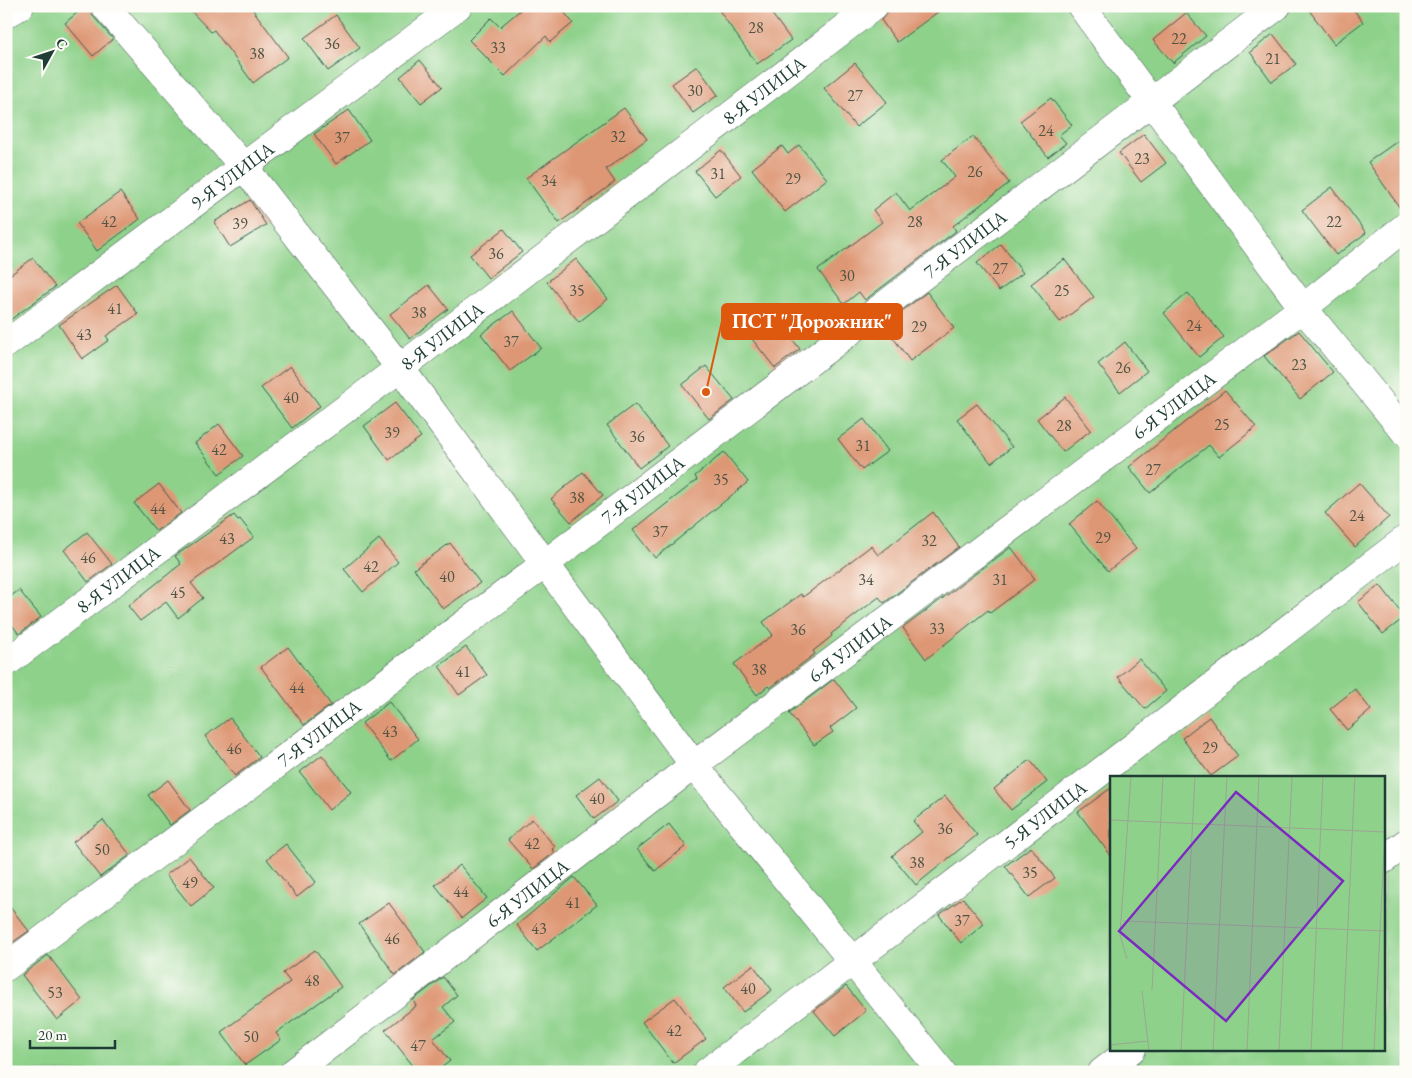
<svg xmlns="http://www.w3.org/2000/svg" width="1412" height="1078" viewBox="0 0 1412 1078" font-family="'EB Garamond',serif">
	<rect width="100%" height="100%" fill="#fdfcf7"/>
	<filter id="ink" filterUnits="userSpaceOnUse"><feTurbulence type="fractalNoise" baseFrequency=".02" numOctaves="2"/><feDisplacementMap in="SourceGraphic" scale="10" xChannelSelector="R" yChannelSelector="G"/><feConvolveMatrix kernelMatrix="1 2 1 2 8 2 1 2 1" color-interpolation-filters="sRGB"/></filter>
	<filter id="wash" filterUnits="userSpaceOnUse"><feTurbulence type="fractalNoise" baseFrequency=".0096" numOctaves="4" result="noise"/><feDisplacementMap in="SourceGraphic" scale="20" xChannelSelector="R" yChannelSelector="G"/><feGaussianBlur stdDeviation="1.12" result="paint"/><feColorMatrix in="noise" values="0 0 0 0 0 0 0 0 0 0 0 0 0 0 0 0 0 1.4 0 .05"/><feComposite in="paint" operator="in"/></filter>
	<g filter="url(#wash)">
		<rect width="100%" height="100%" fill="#f1ebd3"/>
		<path fill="#8dd18a" stroke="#56875f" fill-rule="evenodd" d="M6,6H1406V1072H6ZM1111,777H1383V1049H1111Z"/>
		<g id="blocks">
			<g fill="#de9774">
				<polygon points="85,6 90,6 93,16 113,39 93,56 65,23"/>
				<polygon points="186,6 250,6 288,57 253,83 214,30 211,32"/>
				<polygon points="525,6 559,6 573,23 550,42 546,36 505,76 469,40 491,18 500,27"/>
				<polygon points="716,6 766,6 791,40 757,64"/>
				<polygon points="892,6 946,6 897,42 881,20"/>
				<polygon points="1306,6 1351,6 1363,22 1334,44"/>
				<polygon points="1186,13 1206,36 1173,63 1153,40"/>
				<polygon points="336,15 360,48 328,71 304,38"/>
				<polygon points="1273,34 1296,64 1272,82 1250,52"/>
				<polygon points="420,60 442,87 421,103 400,77"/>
				<polygon points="855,63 887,102 856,127 824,88"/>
				<polygon points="697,66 718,95 693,113 672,84"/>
				<polygon points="1051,98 1072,125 1059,135 1066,143 1048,157 1020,121"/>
				<polygon points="624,108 647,139 606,169 615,182 559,223 526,178"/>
				<polygon points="349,110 370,140 336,164 314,134"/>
				<polygon points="1144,134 1166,163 1141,182 1119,153"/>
				<polygon points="1406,135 1406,211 1402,211 1368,162"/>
				<polygon points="973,136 1009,183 953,226 956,231 865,300 859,292 844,304 818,270 882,222 873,210 896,192 910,211 955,177 942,160"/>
				<polygon points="799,145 827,179 785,212 752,169 782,146 788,154"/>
				<polygon points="721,150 741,176 715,196 695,171"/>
				<polygon points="1332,187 1366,233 1336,255 1302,210"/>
				<polygon points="120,192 140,219 97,251 77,223"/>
				<polygon points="250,200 266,225 230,247 214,222"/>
				<polygon points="504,229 522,252 488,278 470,255"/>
				<polygon points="1001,244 1023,273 999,291 977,263"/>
				<polygon points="33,258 55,287 6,323 6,278"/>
				<polygon points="576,259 608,299 579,322 547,282"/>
				<polygon points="1064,259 1094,297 1060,322 1031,284"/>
				<polygon points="117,285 138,314 106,336 109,340 82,359 59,325"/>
				<polygon points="429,285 448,309 410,339 390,314"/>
				<polygon points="927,292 954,328 910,361 884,325"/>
				<polygon points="1188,293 1224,337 1199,357 1164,313"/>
				<polygon points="513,311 541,348 510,371 481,334"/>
				<polygon points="776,318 800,349 775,368 752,339"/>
				<polygon points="1299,331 1333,372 1300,399 1264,356"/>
				<polygon points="1125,342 1147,371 1120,392 1098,364"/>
				<polygon points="290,366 320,406 292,428 261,388"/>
				<polygon points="706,366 734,400 709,419 682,385"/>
				<polygon points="1225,390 1256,427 1219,457 1209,445 1150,493 1129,467"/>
				<polygon points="1065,397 1091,430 1063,452 1037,419"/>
				<polygon points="395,403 421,437 389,460 364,426"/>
				<polygon points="635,404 668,446 639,468 607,425"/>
				<polygon points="977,404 1012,447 991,463 957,419"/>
				<polygon points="864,419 888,451 862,470 838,439"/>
				<polygon points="219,424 243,456 219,474 195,443"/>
				<polygon points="724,452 748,482 655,558 633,530 697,480 695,476"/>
				<polygon points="583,472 603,495 571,522 551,499"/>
				<polygon points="1359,483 1389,517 1355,547 1325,513"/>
				<polygon points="159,484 181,513 156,531 134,503"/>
				<polygon points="1097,501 1136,549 1108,571 1069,524"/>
				<polygon points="933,512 959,547 884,603 879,597 831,634 832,636 813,651 815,654 770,688 768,686 757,695 734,664 773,635 763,622 801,594 803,597 871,546 878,555"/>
				<polygon points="234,515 238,520 240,519 254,537 191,583 203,598 178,618 166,602 140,621 128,606 181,564 175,556"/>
				<polygon points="87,532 112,564 88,582 64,550"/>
				<polygon points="379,539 398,562 363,592 344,569"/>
				<polygon points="450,543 480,583 443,609 414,569"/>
				<polygon points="1011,547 1035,579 990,613 988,610 926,659 903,628"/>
				<polygon points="1380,585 1405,617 1383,634 1358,602"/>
				<polygon points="19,590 41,617 19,634 6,617 6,600"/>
				<polygon points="288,647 331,705 304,725 261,667"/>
				<polygon points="466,647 487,675 459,695 439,666"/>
				<polygon points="1139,659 1166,691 1145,709 1118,677"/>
				<polygon points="834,679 856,708 830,728 833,732 814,745 789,713"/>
				<polygon points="1355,689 1371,710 1347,730 1330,709"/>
				<polygon points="389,702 418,739 391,761 362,723"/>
				<polygon points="1209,717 1238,756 1211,776 1182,738"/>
				<polygon points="230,718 260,757 235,776 205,736"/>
				<polygon points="322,755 351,792 329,810 300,772"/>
				<polygon points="1030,760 1047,782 1011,810 994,789"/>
				<polygon points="600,777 618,801 594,819 576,795"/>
				<polygon points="168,780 190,810 170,825 148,795"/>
				<polygon points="1111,788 1111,856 1078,812"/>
				<polygon points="945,796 977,835 916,885 892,856 922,832 913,821"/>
				<polygon points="532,819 555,847 552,849 555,852 533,869 508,840"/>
				<polygon points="103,820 130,855 100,877 73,842"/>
				<polygon points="669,824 686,846 655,871 637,849"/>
				<polygon points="286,844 316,882 297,897 267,859"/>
				<polygon points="1031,847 1055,878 1029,897 1005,866"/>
				<polygon points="189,857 214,888 191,906 166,875"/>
				<polygon points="460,865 487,898 462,918 435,885"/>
				<polygon points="574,877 597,905 537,951 517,925"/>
				<polygon points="963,898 984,924 961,943 939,915"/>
				<polygon points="6,902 29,931 6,947"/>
				<polygon points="389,903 425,952 395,975 359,924"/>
				<polygon points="315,950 341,987 276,1033 281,1040 245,1065 221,1032 290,982 283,973"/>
				<polygon points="48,955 82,1000 57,1020 22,975"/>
				<polygon points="753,965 772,990 743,1012 724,987"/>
				<polygon points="443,977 457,995 443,1007 455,1022 433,1039 450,1061 436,1072 418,1072 385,1030 416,1006 413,1000"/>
				<polygon points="846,986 866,1011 835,1036 814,1011"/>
				<polygon points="675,998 706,1039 673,1063 642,1022"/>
			</g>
		</g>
	</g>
	<g filter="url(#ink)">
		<use href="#blocks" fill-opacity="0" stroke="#3e574c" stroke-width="1"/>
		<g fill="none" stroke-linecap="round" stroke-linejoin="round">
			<g stroke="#3e574c" stroke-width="29">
				<g id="minor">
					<polyline points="105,6 244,167 400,368 694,765 942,1072"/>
					<polyline points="1081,6 1303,308 1406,433"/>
					<polyline points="6,14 20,6"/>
					<path id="s1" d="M6,344L458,6"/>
					<path id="s2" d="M6,663L400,368L874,6"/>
					<polyline points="1383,860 1406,843"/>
					<path id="s3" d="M6,967L546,563L1277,6"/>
					<path id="s4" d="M294,1072L694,765L1303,308L1406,226"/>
					<path id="s5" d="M707,1072L1406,539"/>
					<polyline points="1102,1072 1132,1049"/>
				</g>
			</g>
			<use href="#minor" stroke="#fff" stroke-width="28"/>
		</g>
	</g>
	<g text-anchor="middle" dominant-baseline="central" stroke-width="4" stroke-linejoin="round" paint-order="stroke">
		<g font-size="16" fill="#4f5444">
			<text x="756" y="27">28</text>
			<text x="1179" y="38">22</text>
			<text x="332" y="43">36</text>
			<text x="498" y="47">33</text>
			<text x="257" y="53">38</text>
			<text x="1273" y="58">21</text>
			<text x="695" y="90">30</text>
			<text x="855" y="95">27</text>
			<text x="1046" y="130">24</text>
			<text x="618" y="136">32</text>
			<text x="342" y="137">37</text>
			<text x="1142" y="158">23</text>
			<text x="975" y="171">26</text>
			<text x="718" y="173">31</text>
			<text x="793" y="178">29</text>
			<text x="549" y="180">34</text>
			<text x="109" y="221">42</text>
			<text x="915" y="221">28</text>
			<text x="1334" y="221">22</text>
			<text x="240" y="223">39</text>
			<text x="496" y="253">36</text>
			<text x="1000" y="268">27</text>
			<text x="847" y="275">30</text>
			<text x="577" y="290">35</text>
			<text x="1062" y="290">25</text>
			<text x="115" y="308">41</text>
			<text x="419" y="312">38</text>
			<text x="1194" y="325">24</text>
			<text x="919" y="326">29</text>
			<text x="84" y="334">43</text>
			<text x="511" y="341">37</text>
			<text x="1299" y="364">23</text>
			<text x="1123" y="367">26</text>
			<text x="291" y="397">40</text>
			<text x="1222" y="424">25</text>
			<text x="1064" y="425">28</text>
			<text x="392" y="432">39</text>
			<text x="637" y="436">36</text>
			<text x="863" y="445">31</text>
			<text x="219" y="449">42</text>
			<text x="1153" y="469">27</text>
			<text x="721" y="479">35</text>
			<text x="577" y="497">38</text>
			<text x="158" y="508">44</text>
			<text x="1357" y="515">24</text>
			<text x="660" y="531">37</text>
			<text x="1103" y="537">29</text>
			<text x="227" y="538">43</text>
			<text x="929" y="540">32</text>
			<text x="88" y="557">46</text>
			<text x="371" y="566">42</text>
			<text x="447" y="576">40</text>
			<text x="866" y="579">34</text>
			<text x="1000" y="579">31</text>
			<text x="178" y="592">45</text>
			<text x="937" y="628">33</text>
			<text x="798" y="629">36</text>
			<text x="759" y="669">38</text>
			<text x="463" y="671">41</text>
			<text x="297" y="687">44</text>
			<text x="390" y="731">43</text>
			<text x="1210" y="747">29</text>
			<text x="234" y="748">46</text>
			<text x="597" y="798">40</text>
			<text x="945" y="828">36</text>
			<text x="532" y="843">42</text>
			<text x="102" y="849">50</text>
			<text x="917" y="862">38</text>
			<text x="1030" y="872">35</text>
			<text x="190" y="882">49</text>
			<text x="461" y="891">44</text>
			<text x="573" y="902">41</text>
			<text x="962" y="920">37</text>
			<text x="539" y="928">43</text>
			<text x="392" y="938">46</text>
			<text x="312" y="980">48</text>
			<text x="748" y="988">40</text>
			<text x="55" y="992">53</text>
			<text x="674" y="1030">42</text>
			<text x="251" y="1036">50</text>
			<text x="418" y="1045">47</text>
		</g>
		<g font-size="19" fill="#1f3d34" stroke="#fdfcf7">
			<text stroke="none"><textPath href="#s2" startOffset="950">8-Я УЛИЦА</textPath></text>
			<text stroke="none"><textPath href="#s1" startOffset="282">9-Я УЛИЦА</textPath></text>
			<text stroke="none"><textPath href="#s3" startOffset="1201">7-Я УЛИЦА</textPath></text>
			<text stroke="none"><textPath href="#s2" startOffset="545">8-Я УЛИЦА</textPath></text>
			<text stroke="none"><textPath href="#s4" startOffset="1104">6-Я УЛИЦА</textPath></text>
			<text stroke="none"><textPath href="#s3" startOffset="796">7-Я УЛИЦА</textPath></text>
			<text stroke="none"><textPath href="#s2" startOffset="140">8-Я УЛИЦА</textPath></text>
			<text stroke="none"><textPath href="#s4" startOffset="699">6-Я УЛИЦА</textPath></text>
			<text stroke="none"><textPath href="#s3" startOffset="391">7-Я УЛИЦА</textPath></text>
			<text stroke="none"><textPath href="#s5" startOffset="425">5-Я УЛИЦА</textPath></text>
			<text stroke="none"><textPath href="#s4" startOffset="294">6-Я УЛИЦА</textPath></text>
		</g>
	</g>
	<g transform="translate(1110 776)">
		<rect width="275" height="275" fill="#f1ebd3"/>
		<path d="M0,0H275V275H0Z" fill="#8dd18a"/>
		<path fill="none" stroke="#9da593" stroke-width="1" d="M0,44L275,56M13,145L275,155M17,183L10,159L21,0M42,214L53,0M32,215L39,275M0,257L2,275M0,269L38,265M71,275L85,0M103,275L117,0M137,275L149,0M169,275L182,0M201,275L213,0M232,275L245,0M264,275L275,56"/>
		<path fill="#7b2cbf" fill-opacity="0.15" stroke="#7b2cbf" stroke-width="2.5" d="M126,16L233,105L116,245L9,155Z"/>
		<rect width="275" height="275" fill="none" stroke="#1f3d34" stroke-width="2.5"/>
	</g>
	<path fill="none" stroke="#de580e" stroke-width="2" d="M706 392L722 321"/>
	<circle fill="#de580e" stroke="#fdfcf7" stroke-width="2" cx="706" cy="392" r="5"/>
	<rect fill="#de580e" stroke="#de580e" stroke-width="2" x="722" y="304" width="180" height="35" rx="5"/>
	<g font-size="20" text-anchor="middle" font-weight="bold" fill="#fff">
		<text x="812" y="328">ПСТ "Дорожник"</text>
	</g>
	<rect width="1412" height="1078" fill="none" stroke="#fdfcf7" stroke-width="25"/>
	<g transform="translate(52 52) rotate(50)" stroke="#fdfcf7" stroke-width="4" paint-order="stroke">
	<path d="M0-4L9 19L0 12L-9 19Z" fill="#1f3d34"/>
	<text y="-8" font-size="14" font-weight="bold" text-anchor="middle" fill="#1f3d34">С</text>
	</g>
	<path d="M30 1040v8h85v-8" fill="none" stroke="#1f3d34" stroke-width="2.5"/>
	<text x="38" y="1040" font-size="15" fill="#1f3d34" stroke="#fdfcf7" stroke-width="4" paint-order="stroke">20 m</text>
</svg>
